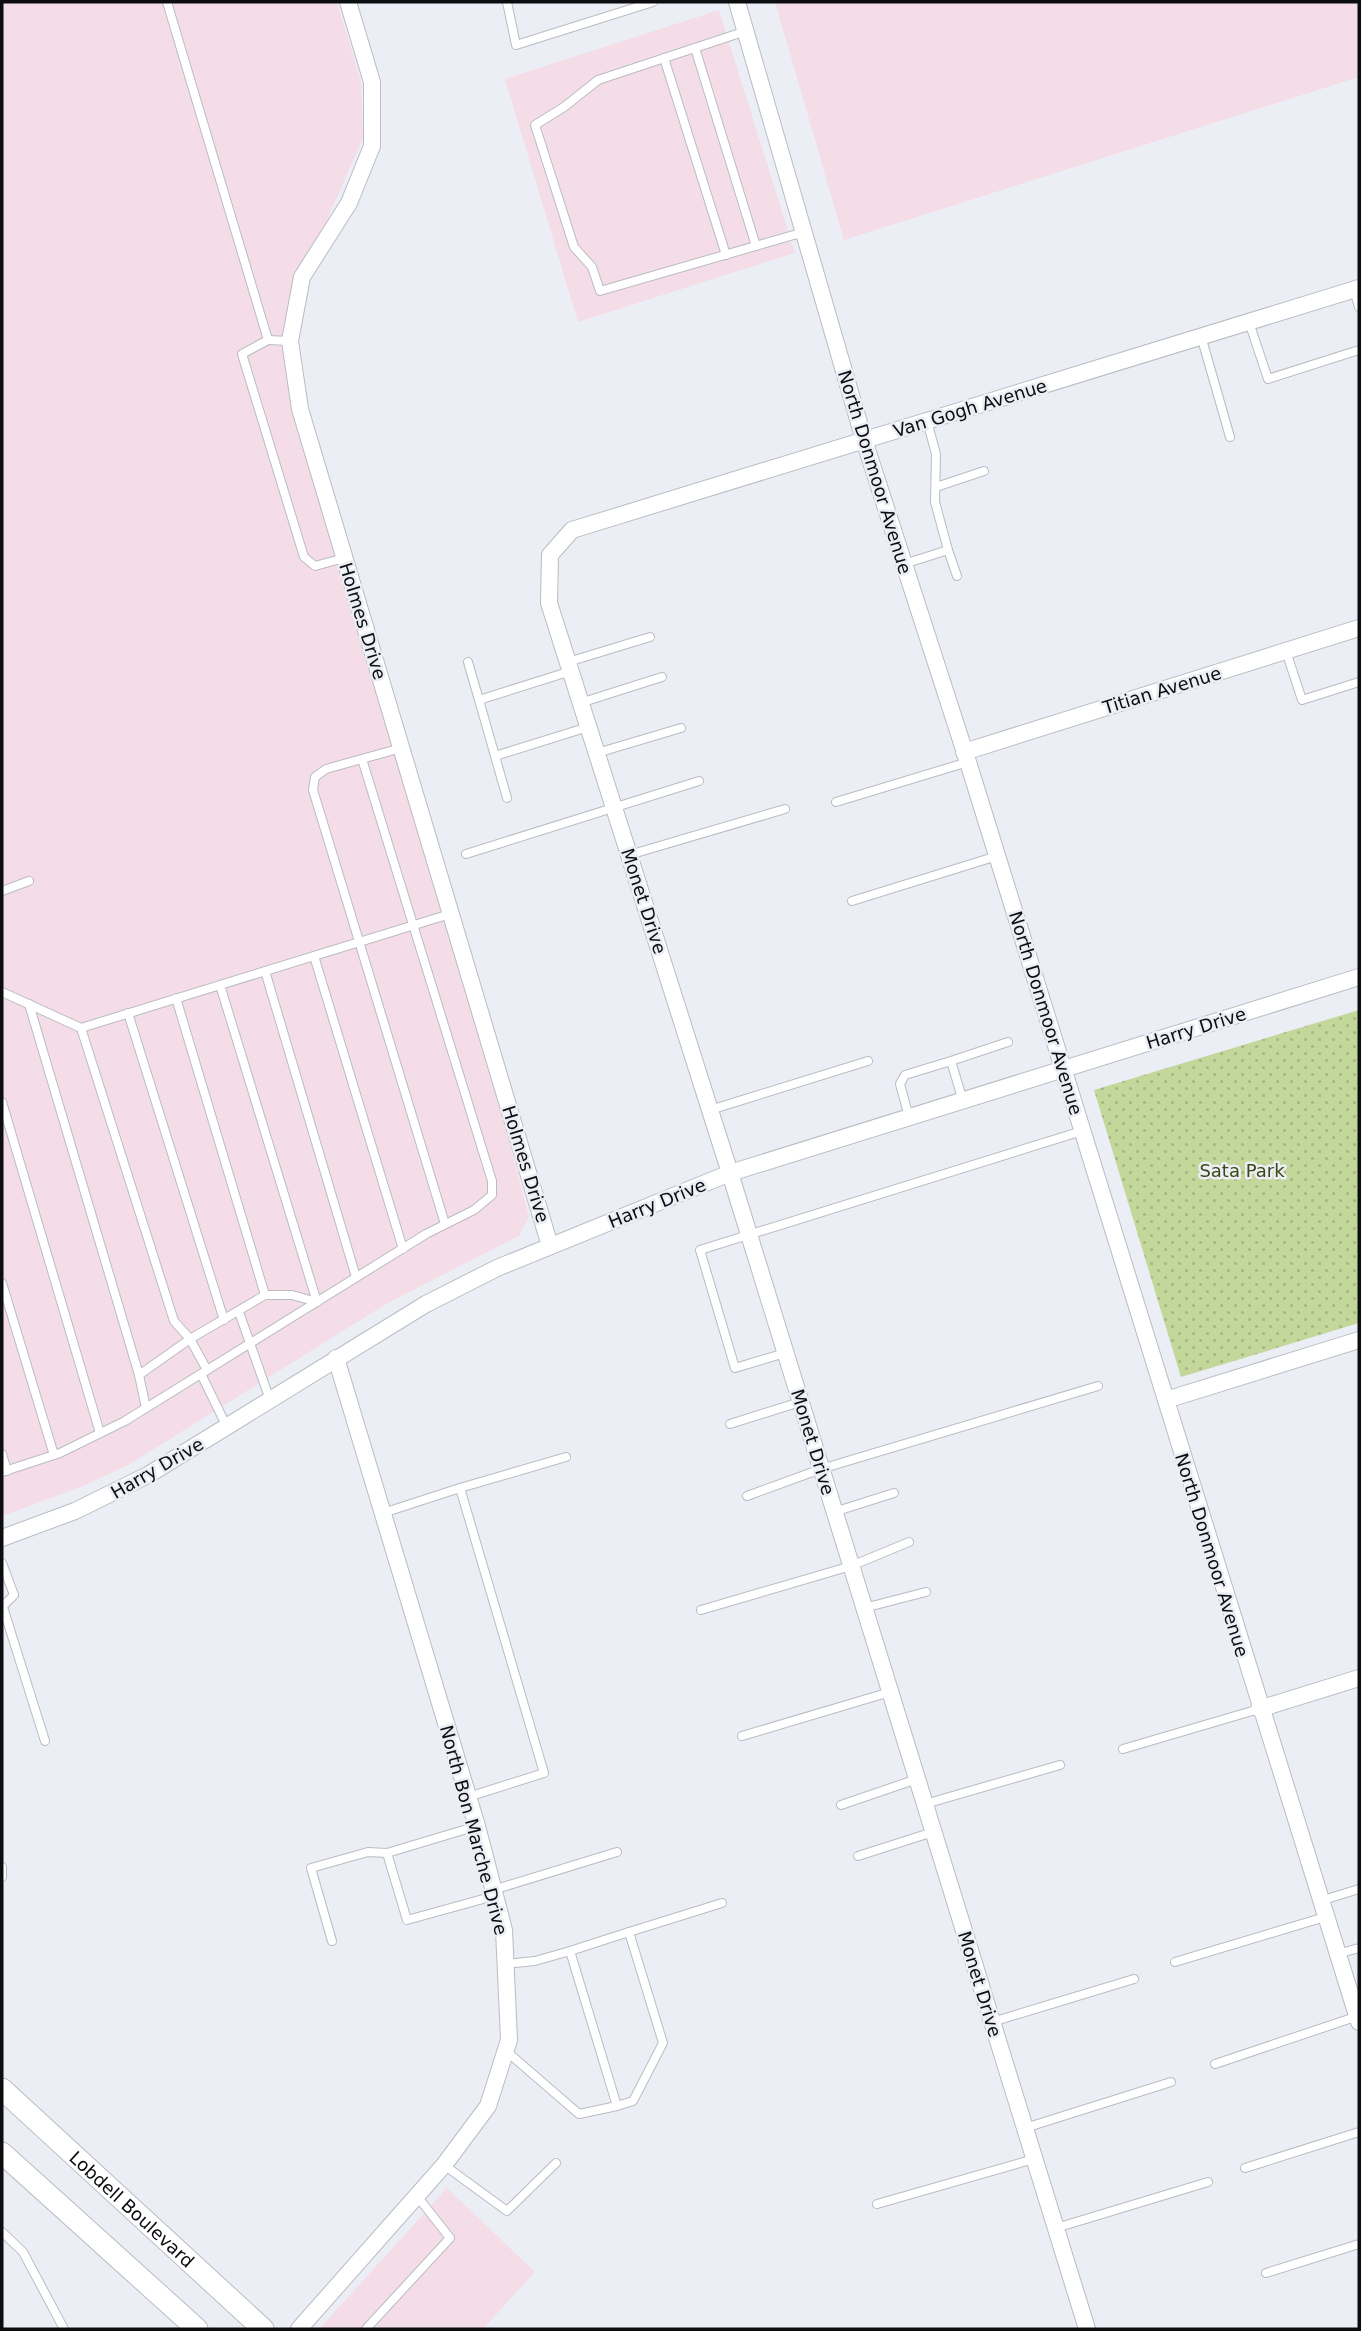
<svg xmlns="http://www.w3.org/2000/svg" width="1361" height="2331" viewBox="0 0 1361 2331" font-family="'DejaVu Sans',sans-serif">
	<defs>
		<pattern id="green-dots" width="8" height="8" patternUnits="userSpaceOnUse" patternTransform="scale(1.75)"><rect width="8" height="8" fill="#c4d79b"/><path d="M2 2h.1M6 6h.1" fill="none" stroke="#a7b784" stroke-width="1.8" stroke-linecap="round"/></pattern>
	</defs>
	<rect width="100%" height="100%" fill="#eceef6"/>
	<g fill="#f5dde8">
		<polygon points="2,2 337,2 361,82 363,138 302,277 290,341 300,409 450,914 529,1217 519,1236 386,1304 130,1464 86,1485 2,1516"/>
		<polygon points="775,2 1359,2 1359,77 844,240"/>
		<polygon points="719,10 795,253 578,322 505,79"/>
		<polygon points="447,2188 535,2272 483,2329 319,2329"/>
	</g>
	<polygon fill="url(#green-dots)" points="1359,1010 1359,1323 1181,1377 1094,1090"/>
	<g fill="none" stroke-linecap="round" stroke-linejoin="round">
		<g stroke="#b9bcc3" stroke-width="10">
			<g id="lane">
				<polyline points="167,2 268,340 290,341"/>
				<polyline points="507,2 516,45 653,2"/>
				<polyline points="746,31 598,80 564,107 535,125 574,247 592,267 600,291 804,232"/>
				<polyline points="695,48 756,246"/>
				<polyline points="664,58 726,255"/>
				<polyline points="1354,290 1359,307"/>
				<polyline points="1249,322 1268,379 1359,350"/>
				<polyline points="1201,336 1230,437"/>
				<polyline points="268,340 242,354 304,557 315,566 344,558"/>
				<polyline points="936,487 984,471"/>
				<polyline points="948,550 957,576"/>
				<polyline points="904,564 948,550 935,502 936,454 927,421"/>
				<polyline points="1286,651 1302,700 1359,682"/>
				<polyline points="468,662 479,700"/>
				<polyline points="568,662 650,637"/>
				<polyline points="571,671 479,700 495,756 588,727"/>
				<polyline points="580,703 662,677"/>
				<polyline points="401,748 326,769 315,777 313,790 445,1224"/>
				<polyline points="597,753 681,728"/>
				<polyline points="495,756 507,798"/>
				<polyline points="836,802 968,762"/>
				<polyline points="466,854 699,781"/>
				<polyline points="629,855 785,809"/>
				<polyline points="2,891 29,881"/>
				<polyline points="852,901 997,856"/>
				<polyline points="314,956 403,1249"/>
				<polyline points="265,971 356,1277"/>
				<polyline points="220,985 317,1302"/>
				<polyline points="2,992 81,1028 450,914"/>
				<polyline points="176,998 265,1295"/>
				<polyline points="29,1004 139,1375"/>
				<polyline points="128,1013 224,1320"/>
				<polyline points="81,1028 174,1321 190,1339 207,1370"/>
				<polyline points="951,1061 1008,1042"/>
				<polyline points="2,1102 100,1433"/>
				<polyline points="710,1110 868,1061"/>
				<polyline points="909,1117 900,1084 905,1075 951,1061 963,1101"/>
				<polyline points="2,1283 54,1455"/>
				<polyline points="239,1312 270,1400"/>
				<polyline points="785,1353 735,1368 700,1250 1082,1131"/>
				<polyline points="201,1374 227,1427"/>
				<polyline points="146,1408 139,1375 190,1339 265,1295 292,1295 317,1302"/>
				<polyline points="730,1424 800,1402"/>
				<polyline points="2,1454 7,1471"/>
				<polyline points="2,1472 60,1453 125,1421 426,1234 474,1210 492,1195 492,1181 362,759"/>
				<polyline points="460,1488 566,1457"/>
				<polyline points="747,1496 821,1469 1098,1386"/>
				<polyline points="834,1512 894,1493"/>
				<polyline points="383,1513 460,1488 544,1773 468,1797"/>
				<polyline points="2,1563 14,1595 4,1605"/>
				<polyline points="2,1604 45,1741"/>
				<polyline points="864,1608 926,1592"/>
				<polyline points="701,1610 851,1566 909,1542"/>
				<polyline points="742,1736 890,1692"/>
				<polyline points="1123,1749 1259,1709"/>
				<polyline points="925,1804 1060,1765"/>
				<polyline points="841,1805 917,1779"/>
				<polyline points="477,1826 387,1853 407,1920 494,1896"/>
				<polyline points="858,1856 933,1832"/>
				<polyline points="2,1867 2,1877"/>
				<polyline points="493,1890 617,1852"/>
				<polyline points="1320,1901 1359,1889"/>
				<polyline points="629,1932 722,1903"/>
				<polyline points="332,1941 311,1868 368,1852 387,1853"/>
				<polyline points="570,1951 629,1932 663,2043 633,2101 617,2106"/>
				<polyline points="1337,1954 1359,1948"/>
				<polyline points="1175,1962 1325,1917"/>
				<polyline points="992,2022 1134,1979"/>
				<polyline points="505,2050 579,2114 617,2106 570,1951 535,1961 506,1964"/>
				<polyline points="1215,2064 1358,2016"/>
				<polyline points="1025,2128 1171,2082"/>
				<polyline points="444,2165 507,2211 556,2163"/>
				<polyline points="1245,2168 1359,2132"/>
				<polyline points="877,2204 1034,2159"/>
				<polyline points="1056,2228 1208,2182"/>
				<polyline points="2,2232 23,2252 64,2329"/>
				<polyline points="1266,2273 1359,2244"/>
				<polyline points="366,2329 450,2238 417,2196"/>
			</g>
		</g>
		<g stroke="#b9bcc3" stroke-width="18">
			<g id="street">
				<polyline points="348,2 372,82 372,146 349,203 302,277 290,341 300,409 550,1246"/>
				<polyline points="737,2 864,440 968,762 1359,2022"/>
				<polyline points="964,752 1359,628"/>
				<polyline points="1166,1400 1359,1340"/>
				<polyline points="2,1538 75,1511 148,1475 426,1304 497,1268 730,1173 1359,977"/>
				<polyline points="1259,1709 1359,1678"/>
				<polyline points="299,2329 444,2165 488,2106 509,2040 504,1930 477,1826 336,1358"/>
				<polyline points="1087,2329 730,1173 549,603 550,555 572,530 1359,288"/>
			</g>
		</g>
		<g stroke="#b9bcc3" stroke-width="23">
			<g id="secondary">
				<path id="s1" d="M2,2089L263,2329"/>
				<polyline points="2,2153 197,2329"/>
			</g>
		</g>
		<use href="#lane" stroke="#fff" stroke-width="8"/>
		<use href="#street" stroke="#fff" stroke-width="16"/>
		<use href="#secondary" stroke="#fff" stroke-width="21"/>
	</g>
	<g text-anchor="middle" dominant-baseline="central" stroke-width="5" stroke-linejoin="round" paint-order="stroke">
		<g font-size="18" fill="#0c0d10" stroke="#eceef6">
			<text transform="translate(970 408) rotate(-17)">Van Gogh Avenue</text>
			<text transform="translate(875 472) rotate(73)">North Donmoor Avenue</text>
			<text transform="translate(363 621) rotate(73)">Holmes Drive</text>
			<text transform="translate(1162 690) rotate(-17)">Titian Avenue</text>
			<text transform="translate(644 901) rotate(72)">Monet Drive</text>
			<text transform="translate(1046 1013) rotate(73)">North Donmoor Avenue</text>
			<text transform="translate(1196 1028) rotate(-17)">Harry Drive</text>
			<text transform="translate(526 1164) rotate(73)">Holmes Drive</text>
			<text transform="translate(657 1203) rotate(-22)">Harry Drive</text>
			<text transform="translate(813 1442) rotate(73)">Monet Drive</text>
			<text transform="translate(157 1468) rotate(-30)">Harry Drive</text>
			<text transform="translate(1212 1555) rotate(73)">North Donmoor Avenue</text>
			<text transform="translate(474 1830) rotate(75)">North Bon Marche Drive</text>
			<text transform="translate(980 1984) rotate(73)">Monet Drive</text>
			<text stroke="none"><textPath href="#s1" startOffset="177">Lobdell Boulevard</textPath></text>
		</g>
		<g font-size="18" fill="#3a4711" stroke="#eceef6">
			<text x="1242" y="1170">Sata Park</text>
		</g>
	</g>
	<rect width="1361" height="2331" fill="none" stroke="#0c0d10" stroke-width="7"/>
</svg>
